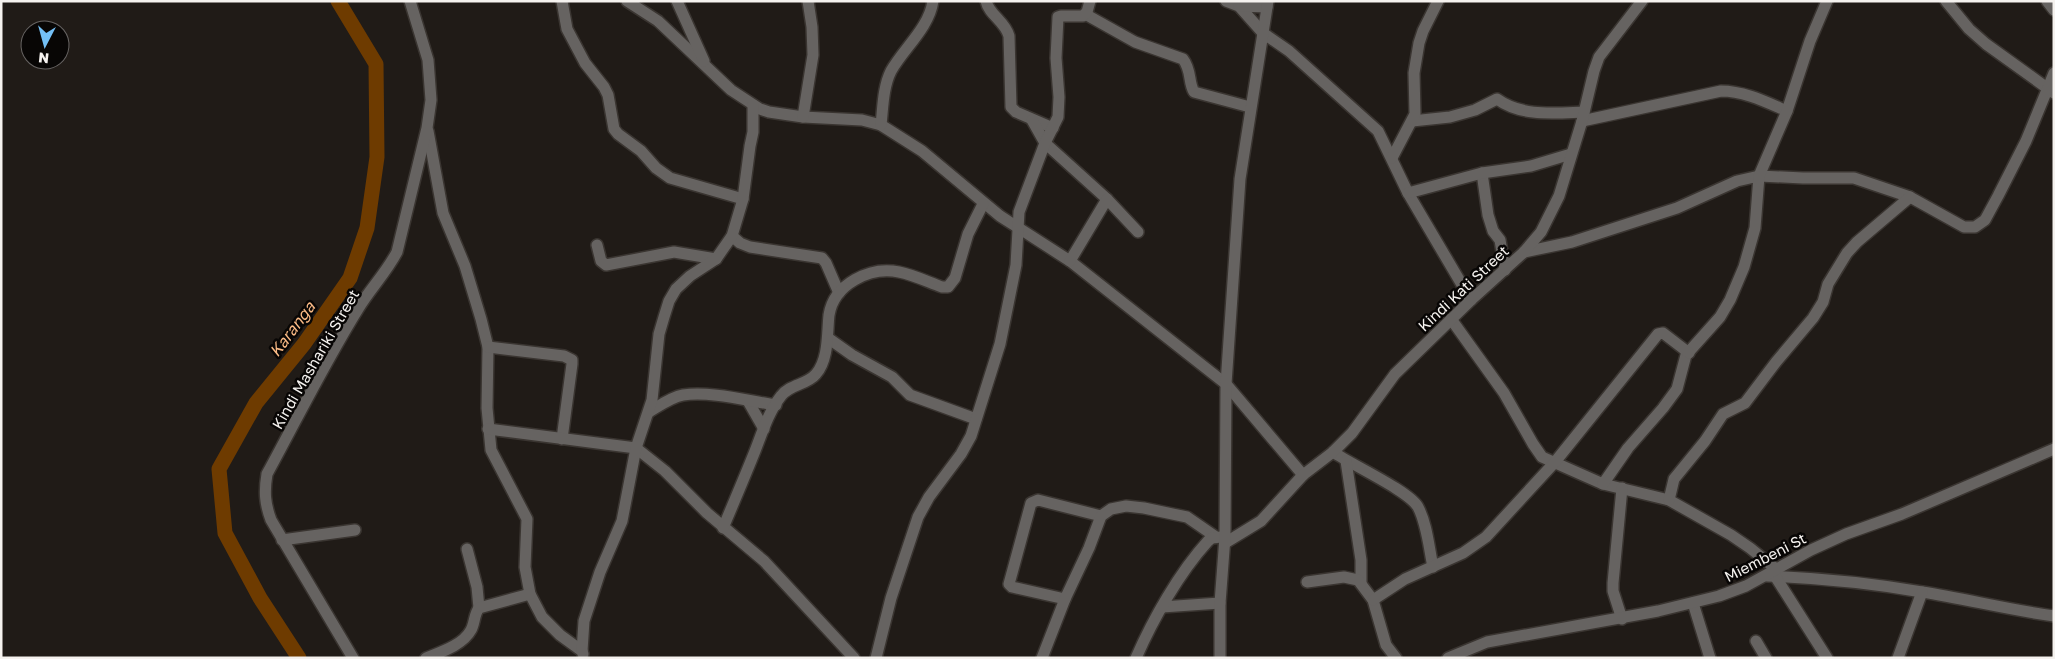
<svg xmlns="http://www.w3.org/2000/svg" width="2055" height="659" viewBox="0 0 2055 659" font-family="'Golos Text',sans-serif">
	<rect width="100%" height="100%" fill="#201b17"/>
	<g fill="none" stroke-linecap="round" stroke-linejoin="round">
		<polyline stroke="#6e3b00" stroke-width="15" points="299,658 260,598 225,533 219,469 256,403 304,344 350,278 367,228 377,157 376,64 338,1"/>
		<g stroke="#3a3531" stroke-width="14">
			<g id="minor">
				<polyline points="562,1 567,29 585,63 604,87 608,95 614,129 618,134 641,151 656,168 670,178 743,199"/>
				<polyline points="627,1 658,21 731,90 760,109 769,112 803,117 862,120 881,125 922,151 1000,216 1070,261 1226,384 1303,475"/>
				<polyline points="677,1 704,61"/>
				<path d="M986,1C989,15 1005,21 1009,36L1011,107L1016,112L1053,128"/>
				<polyline points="1226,1 1239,6 1263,33 1289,51 1378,131 1408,193 1471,300"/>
				<polyline points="1946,1 1969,29 1986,44 2054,93"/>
				<polyline points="2047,1 2054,10"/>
				<polyline points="1239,6 1267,7"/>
				<path d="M1085,14L1135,42L1183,59C1192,71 1188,82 1194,92L1250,107"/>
				<polyline points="803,117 813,55 812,27 808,1"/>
				<polyline points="1032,120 1045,143 1107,199 1138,232"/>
				<path d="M1412,121L1450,117L1475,110L1497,99C1522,117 1554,113 1584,112"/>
				<path d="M1582,121L1721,91C1744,91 1766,102 1787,111"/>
				<path d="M881,125C883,107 883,87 891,71C904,48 929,28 933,1"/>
				<polyline points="428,131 443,213 465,266 481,319 488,347 487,408 491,450 527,519 525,567 530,594 542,617 560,635 582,651 583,654"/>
				<polyline points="1392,158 1415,114 1414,73 1419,43 1423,31 1438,1"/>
				<polyline points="1482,173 1488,215 1493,231 1500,240 1505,270"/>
				<polyline points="1408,193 1482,173 1531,166 1571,154"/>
				<polyline points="732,236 740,243 750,247 822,258 826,263 839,293"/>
				<polyline points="597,245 601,261 606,265 674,252 716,259"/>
				<polyline points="1524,252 1572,242 1677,208 1737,181 1759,176 1803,178 1854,178 1910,197 1964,227 1975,227 1985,220 1998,196 2026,141 2054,73"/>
				<polyline points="1070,261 1107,199"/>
				<polyline points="1451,319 1504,393 1533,444 1542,457 1603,484 1669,500 1731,535 1750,548 1776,569"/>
				<polyline points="828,338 852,355 892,377 910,395 976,419"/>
				<polyline points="488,347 564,356 572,360 572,364 562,439"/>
				<polyline points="748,401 764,429"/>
				<path d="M649,412C659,406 671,397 683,395C711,391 748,401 776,405"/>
				<polyline points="488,429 636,448 665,471 707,513 764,561 854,658"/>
				<path d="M1333,452C1352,465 1409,491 1418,507C1427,524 1429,548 1433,567"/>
				<polyline points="1346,461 1361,560 1361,583"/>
				<polyline points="1603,484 1628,448 1663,408 1677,389 1686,355 1720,317 1730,300 1744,267 1755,228 1759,176 1787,111 1810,41 1827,1"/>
				<polyline points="1669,500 1674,479 1705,441 1723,414 1745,403 1776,362 1813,318 1823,302 1828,284 1847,253 1857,242 1910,197"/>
				<path d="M723,528C734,502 745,476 755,451C762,433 769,411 781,396C790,384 807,385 816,374C829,359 827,333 829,315C834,284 870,266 899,272C914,275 928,282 942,287H948L955,278L968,234L983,204"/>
				<polyline points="282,540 355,530"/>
				<polyline points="1225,543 1261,521 1303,475 1333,452 1352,433 1395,374 1471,300 1524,252 1541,232 1559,196 1582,121 1594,71 1599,57 1642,1"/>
				<polyline points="467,549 477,587 479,608"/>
				<path d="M1767,576C1818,578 1871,583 1922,592C1966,599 2010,610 2054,616"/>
				<polyline points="1775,576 1827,658"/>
				<polyline points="1307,582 1344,577 1358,580 1373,600 1386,645 1396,658"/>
				<polyline points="1065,599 1012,587 1009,584 1031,503 1038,500 1101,516"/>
				<polyline points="1373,600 1405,579 1463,553 1486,537 1555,462 1658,334 1663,333 1689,353"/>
				<polyline points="1693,603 1710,658"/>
				<polyline points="1162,607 1220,603"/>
				<polyline points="1622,619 1613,591 1613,583 1622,488"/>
				<polyline points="1756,641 1766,658"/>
				<polyline points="582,651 584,621 600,572 622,521 636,448 652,400 659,334 664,317 669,301 676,289 690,276 716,259 732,236 743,199 750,146 753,132 753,105"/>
				<path d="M353,658L271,520C265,504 264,492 267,474C297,419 325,362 358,309C370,289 386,273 397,252L427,128L431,100L428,60L410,1"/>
				<path d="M426,658C441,652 463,645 471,630C475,623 474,614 479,608L530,594"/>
				<polyline points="876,658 891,598 918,517 929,497 961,454 971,436 1000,344 1016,265 1019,212 1045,143 1058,117 1059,97 1056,58 1058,17 1061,16 1083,16 1087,12 1090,1"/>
				<polyline points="1042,658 1065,599 1089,548 1101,516 1111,509 1126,506 1144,508 1187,517 1216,537"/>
				<path d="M1136,658C1153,619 1179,573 1208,541L1212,538L1221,537"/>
				<polyline points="1220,658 1220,603 1225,537 1226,384 1240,179 1268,1"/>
				<polyline points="1448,658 1487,642 1658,611 1719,596 1746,586 1811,550 1846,534 1902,514 2054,449"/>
				<polyline points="1898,658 1922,592"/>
			</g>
		</g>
		<use href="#minor" stroke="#666361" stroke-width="11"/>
	</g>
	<g text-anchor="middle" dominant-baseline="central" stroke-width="5" stroke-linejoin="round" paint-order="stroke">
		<g font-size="15" fill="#f5f2ef" stroke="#080605">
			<text transform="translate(1463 288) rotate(-43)">Kindi Kati Street</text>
			<text transform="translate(315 359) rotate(-60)">Kindi Mashariki Street</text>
			<text transform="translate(1765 557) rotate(-27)">Miembeni St</text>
		</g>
		<g font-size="16" font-style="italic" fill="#fbbb86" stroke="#080605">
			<text transform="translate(292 329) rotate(-53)">Karanga</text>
		</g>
	</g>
	<rect width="2055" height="659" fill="none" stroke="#f5f2ef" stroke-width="5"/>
	<g transform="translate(45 45) rotate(186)"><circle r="24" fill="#080605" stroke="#676463"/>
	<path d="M0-4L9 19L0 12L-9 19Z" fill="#74c0f6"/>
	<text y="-8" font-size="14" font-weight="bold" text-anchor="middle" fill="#f5f2ef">N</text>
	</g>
</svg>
